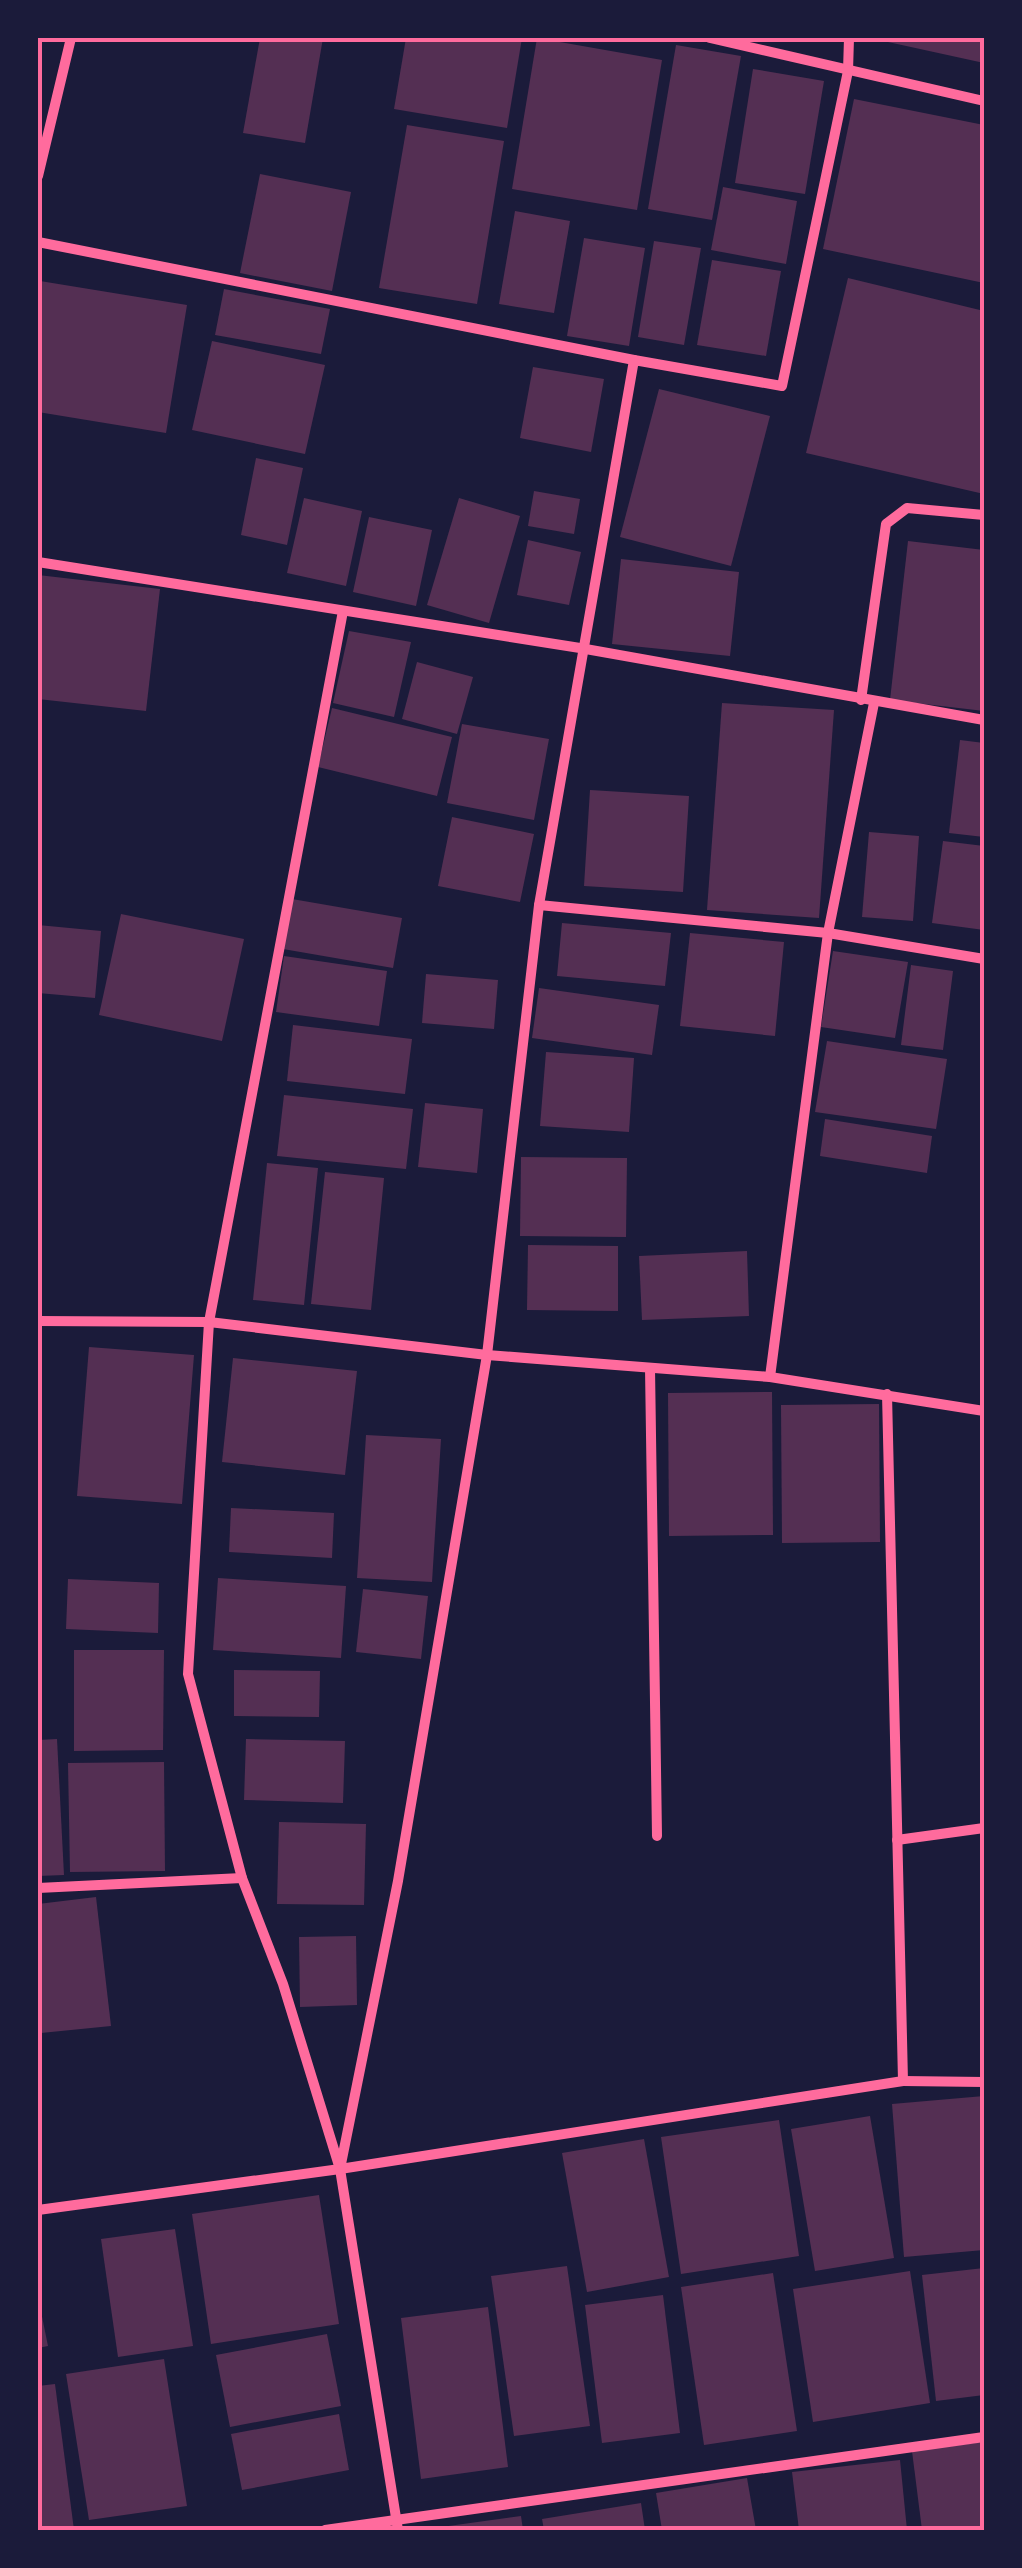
<svg xmlns="http://www.w3.org/2000/svg" width="1022" height="2568" viewBox="0 0 1022 2568" font-family="'Varela Round',sans-serif">
	<rect width="100%" height="100%" fill="#1b1b3a"/>
	<g fill="#542f53">
		<polygon points="260,38 323,38 305,143 243,133"/>
		<polygon points="406,38 522,38 507,128 394,109"/>
		<polygon points="537,38 662,60 637,210 512,189"/>
		<polygon points="889,38 984,38 984,63 888,42"/>
		<polygon points="676,45 741,56 712,220 648,209"/>
		<polygon points="753,69 824,81 805,194 735,183"/>
		<polygon points="854,99 984,125 984,283 823,249"/>
		<polygon points="407,125 504,141 477,304 379,288"/>
		<polygon points="260,174 351,192 332,291 240,273"/>
		<polygon points="723,187 797,201 786,264 711,250"/>
		<polygon points="515,211 570,221 554,313 499,304"/>
		<polygon points="584,238 645,248 629,346 567,336"/>
		<polygon points="654,241 701,248 684,345 638,337"/>
		<polygon points="712,260 781,271 766,356 697,345"/>
		<polygon points="848,278 984,311 984,494 806,453"/>
		<polygon points="40,281 187,305 166,433 38,412"/>
		<polygon points="224,289 330,309 321,354 215,335"/>
		<polygon points="212,341 325,365 305,454 192,430"/>
		<polygon points="533,367 604,379 591,452 520,438"/>
		<polygon points="659,389 770,416 731,566 620,537"/>
		<polygon points="256,458 303,468 287,545 241,535"/>
		<polygon points="534,491 580,499 574,534 528,526"/>
		<polygon points="304,498 362,511 346,586 287,573"/>
		<polygon points="459,498 520,516 489,623 427,605"/>
		<polygon points="369,517 432,530 416,606 353,592"/>
		<polygon points="528,540 581,552 569,605 517,595"/>
		<polygon points="908,541 984,550 984,711 890,700"/>
		<polygon points="621,559 739,572 730,656 612,644"/>
		<polygon points="38,575 160,589 146,711 38,699"/>
		<polygon points="349,631 411,642 394,717 333,703"/>
		<polygon points="417,662 473,677 457,734 402,719"/>
		<polygon points="722,703 834,710 819,918 707,910"/>
		<polygon points="332,708 452,737 437,796 318,767"/>
		<polygon points="462,724 549,739 534,820 447,803"/>
		<polygon points="960,740 984,743 984,837 949,833"/>
		<polygon points="590,790 689,796 683,892 584,886"/>
		<polygon points="452,817 534,834 520,902 438,886"/>
		<polygon points="869,832 919,836 913,921 862,917"/>
		<polygon points="943,841 984,846 984,930 932,923"/>
		<polygon points="292,899 402,918 393,968 283,949"/>
		<polygon points="121,914 244,939 222,1041 99,1015"/>
		<polygon points="562,923 671,933 665,986 557,976"/>
		<polygon points="38,925 101,931 95,998 38,993"/>
		<polygon points="690,933 784,942 775,1036 680,1026"/>
		<polygon points="833,951 908,962 895,1038 821,1027"/>
		<polygon points="284,956 387,971 379,1026 276,1012"/>
		<polygon points="911,965 953,971 943,1050 901,1045"/>
		<polygon points="426,974 498,980 494,1029 422,1023"/>
		<polygon points="539,988 659,1005 652,1055 532,1038"/>
		<polygon points="293,1025 412,1039 405,1094 287,1081"/>
		<polygon points="827,1041 947,1059 936,1129 815,1112"/>
		<polygon points="546,1052 634,1058 629,1132 540,1126"/>
		<polygon points="284,1095 413,1109 406,1169 277,1156"/>
		<polygon points="425,1103 483,1109 477,1173 418,1167"/>
		<polygon points="825,1119 932,1136 927,1173 820,1156"/>
		<polygon points="521,1157 627,1158 626,1237 520,1236"/>
		<polygon points="267,1163 318,1168 304,1305 253,1300"/>
		<polygon points="325,1172 384,1178 371,1310 311,1304"/>
		<polygon points="528,1245 618,1246 618,1311 527,1310"/>
		<polygon points="747,1251 749,1316 642,1320 639,1256"/>
		<polygon points="89,1347 194,1355 182,1504 77,1496"/>
		<polygon points="233,1358 357,1371 345,1475 222,1462"/>
		<polygon points="772,1392 773,1535 669,1536 668,1393"/>
		<polygon points="879,1404 880,1542 782,1543 781,1405"/>
		<polygon points="366,1435 441,1439 432,1582 357,1578"/>
		<polygon points="231,1508 334,1513 332,1558 229,1552"/>
		<polygon points="218,1578 346,1586 341,1658 213,1650"/>
		<polygon points="68,1579 159,1583 158,1633 66,1629"/>
		<polygon points="363,1589 428,1596 421,1659 356,1652"/>
		<polygon points="74,1650 164,1650 163,1750 74,1751"/>
		<polygon points="234,1670 320,1671 319,1717 234,1716"/>
		<polygon points="57,1739 64,1875 38,1876 38,1740"/>
		<polygon points="246,1739 345,1741 343,1803 244,1800"/>
		<polygon points="164,1762 165,1871 70,1872 68,1763"/>
		<polygon points="279,1822 366,1824 364,1905 277,1904"/>
		<polygon points="96,1897 111,2026 41,2033 38,1904"/>
		<polygon points="356,1936 357,2005 300,2007 299,1937"/>
		<polygon points="984,2096 984,2250 904,2257 892,2104"/>
		<polygon points="870,2116 894,2258 815,2271 791,2129"/>
		<polygon points="779,2120 799,2256 681,2274 661,2137"/>
		<polygon points="644,2139 669,2277 587,2292 562,2153"/>
		<polygon points="319,2195 339,2324 211,2344 192,2214"/>
		<polygon points="175,2229 193,2346 118,2357 101,2239"/>
		<polygon points="567,2266 590,2426 514,2436 491,2276"/>
		<polygon points="984,2268 984,2395 936,2401 922,2275"/>
		<polygon points="910,2271 930,2403 813,2422 793,2289"/>
		<polygon points="773,2273 797,2431 704,2445 681,2287"/>
		<polygon points="663,2295 680,2433 602,2443 585,2305"/>
		<polygon points="38,2297 48,2346 38,2348"/>
		<polygon points="488,2307 508,2467 421,2479 401,2318"/>
		<polygon points="327,2334 341,2406 230,2427 216,2355"/>
		<polygon points="164,2359 187,2506 89,2520 66,2374"/>
		<polygon points="55,2384 74,2530 38,2530 38,2386"/>
		<polygon points="339,2414 349,2470 242,2490 231,2434"/>
		<polygon points="984,2442 984,2530 922,2530 912,2451"/>
		<polygon points="900,2460 907,2530 799,2530 792,2472"/>
		<polygon points="747,2478 756,2530 662,2530 656,2493"/>
		<polygon points="641,2503 645,2530 544,2530 542,2519"/>
		<polygon points="521,2516 523,2530 434,2530 434,2528"/>
	</g>
	<g fill="none" stroke-linecap="round" stroke-linejoin="round">
		<g stroke="#ff6b9d" stroke-width="10">
			<polyline points="710,38 984,101"/>
			<polyline points="849,38 848,71 782,386 634,360 539,905 487,1355 398,1881 340,2169 903,2081 887,1394"/>
			<polyline points="38,176 71,38"/>
			<polyline points="38,242 634,360"/>
			<polyline points="38,562 580,648 984,720"/>
			<polyline points="343,611 209,1322 188,1674 242,1878 283,1984 340,2169 398,2530"/>
			<polyline points="861,700 886,524 907,508 984,515"/>
			<polyline points="539,905 828,933 984,959"/>
			<polyline points="38,1321 209,1322 487,1355 770,1377 984,1411"/>
			<polyline points="650,1368 657,1836"/>
			<polyline points="770,1377 828,933 874,703"/>
			<polyline points="897,1840 984,1828"/>
			<polyline points="38,1888 242,1878"/>
			<polyline points="903,2081 984,2082"/>
			<polyline points="38,2210 340,2169"/>
			<polyline points="325,2530 984,2437"/>
		</g>
	</g>
	<rect width="1022" height="2568" fill="none" stroke="#1b1b3a" stroke-width="80"/>
	<rect x="40" y="40" width="942" height="2488" fill="none" stroke="#ff6b9d" stroke-width="4"/>
</svg>
